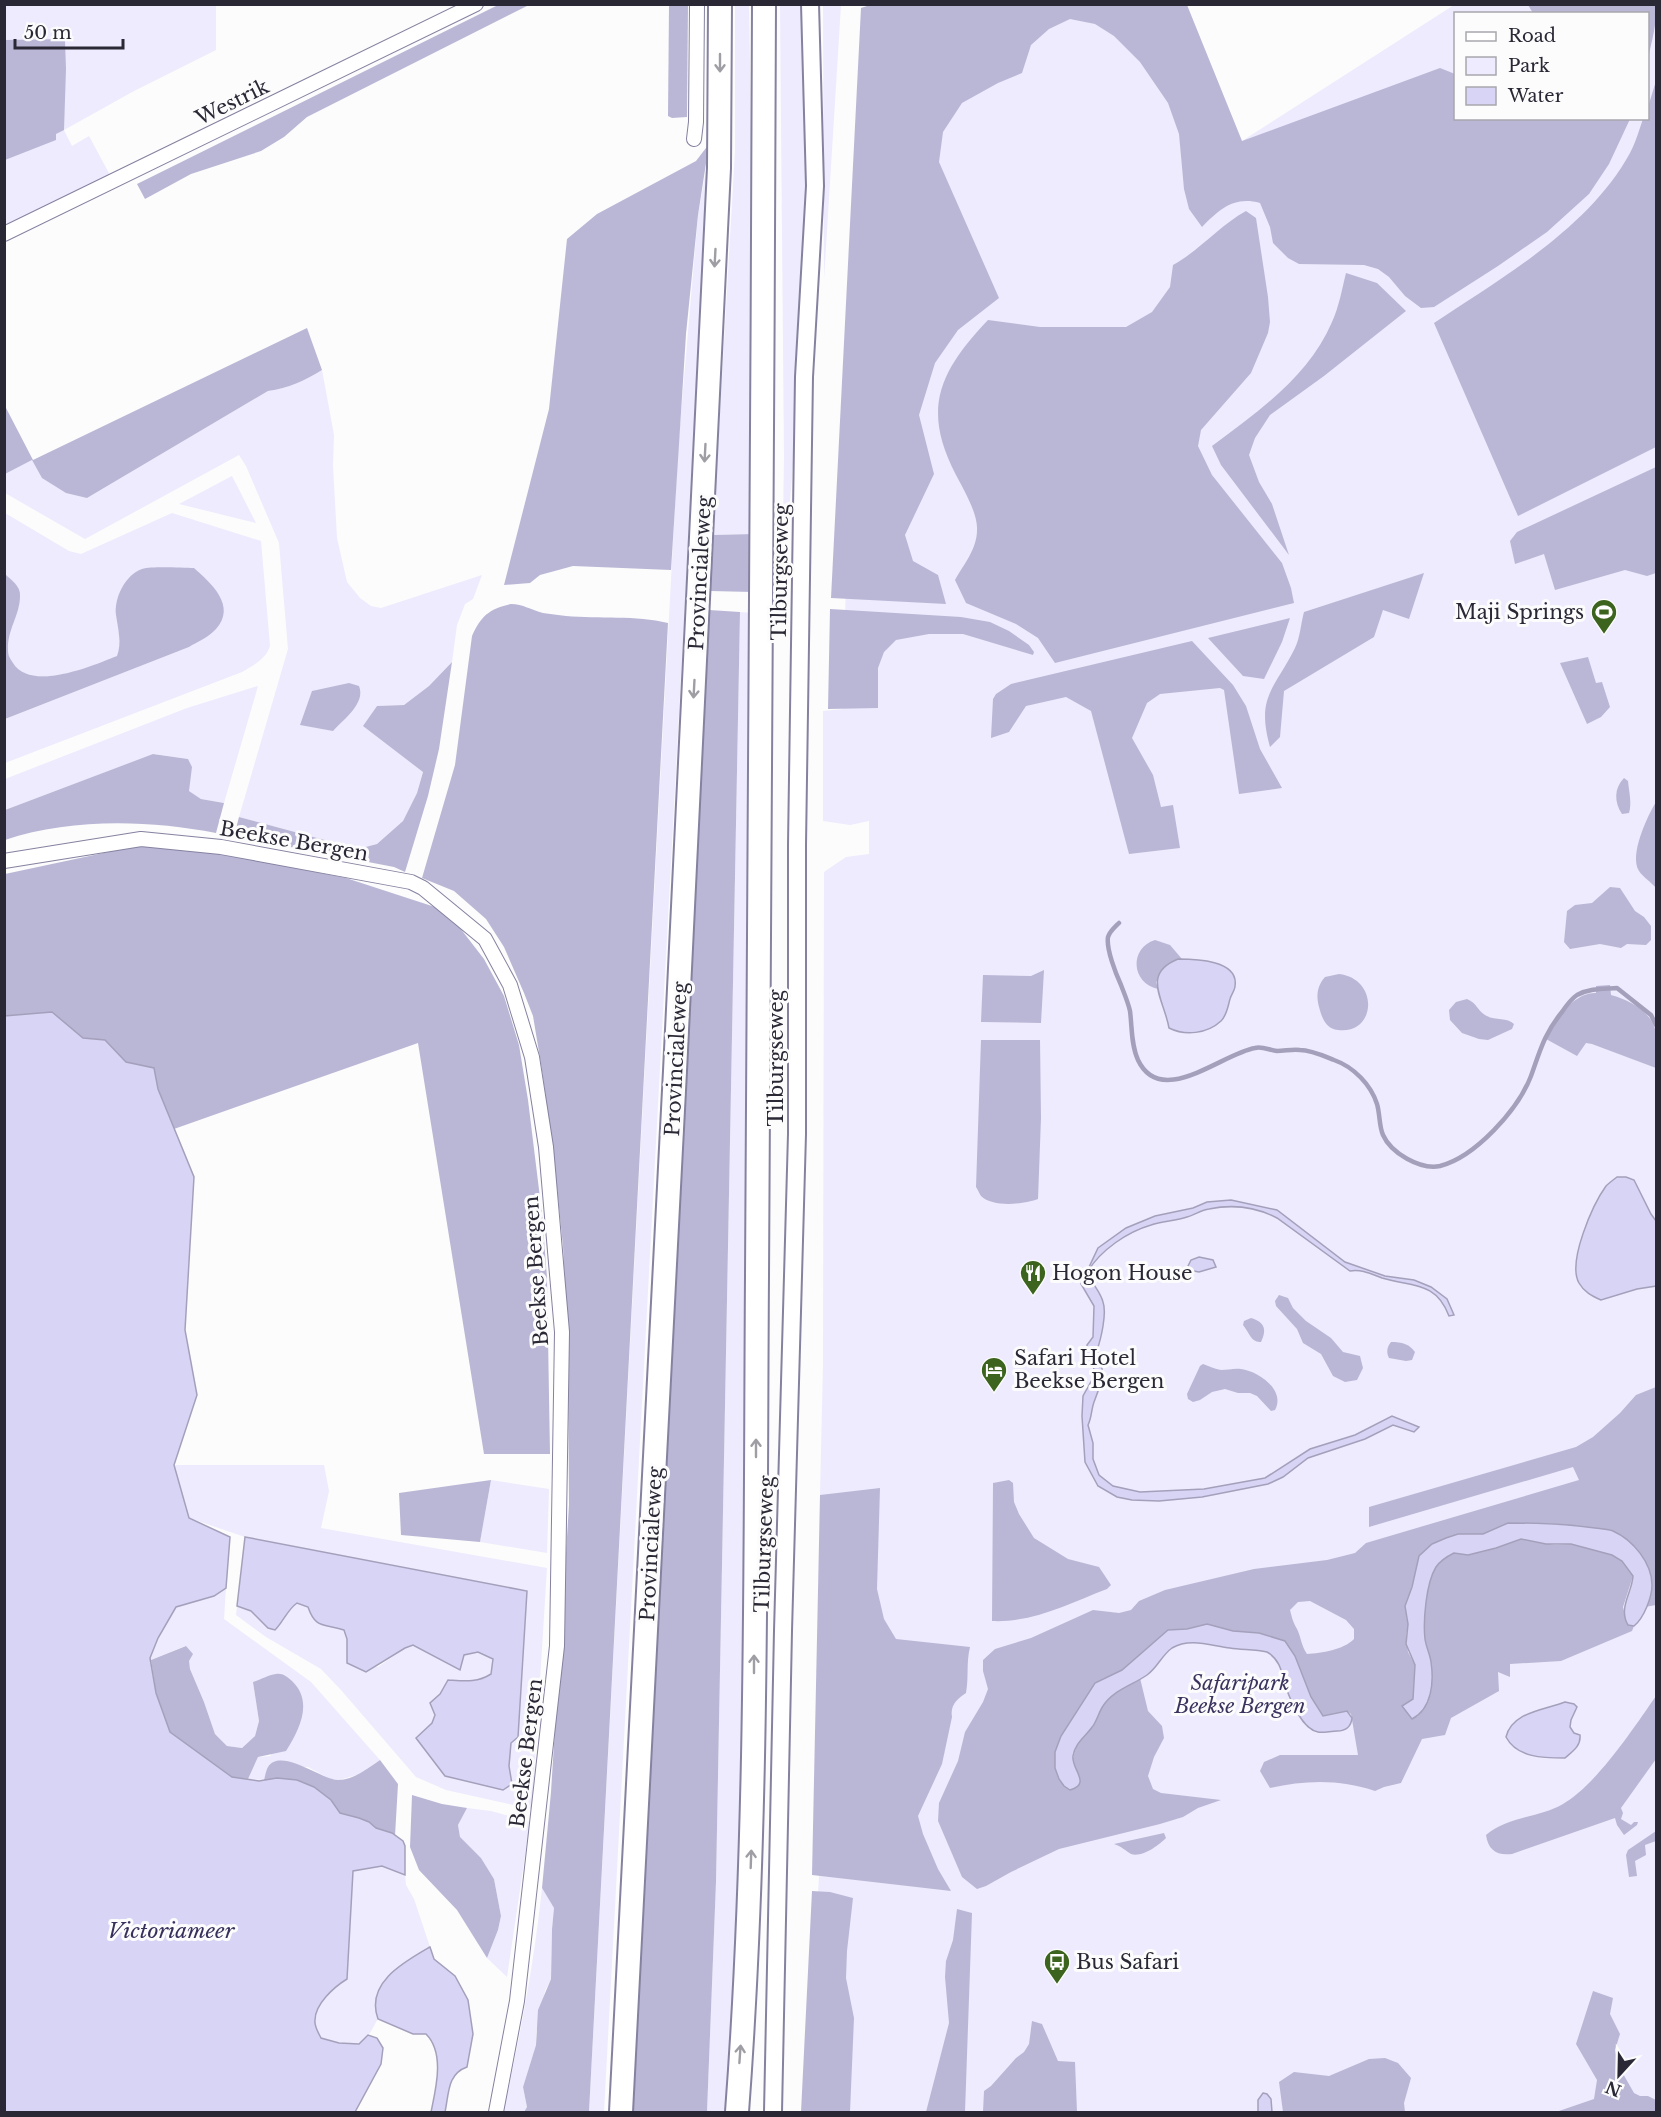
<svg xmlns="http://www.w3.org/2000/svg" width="1661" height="2117" viewBox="0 0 1661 2117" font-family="'Libre Baskerville',serif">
	<rect width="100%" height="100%" fill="#fcfcfc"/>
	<g fill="#edebfd" fill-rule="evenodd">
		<path d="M870,4L1187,5L1242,141L1454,5H1656V2112H803L810,2034L820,1858L827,1495H820L823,1365L824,872L846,857L869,854V821L850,825L823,821V711L843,709L848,492ZM1456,14H1648V118H1456Z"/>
		<polygon points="6,5 216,5 216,50 134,91 64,130 72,146 89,136 111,177 5,229 4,160 41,143 34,44 5,45"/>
		<polygon points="735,5 749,5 754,325 753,534 713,535 735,151"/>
		<polygon points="780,5 804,5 808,203 797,419 782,593 784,456"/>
		<polygon points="823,5 841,5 824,279"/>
		<polygon points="709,153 604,2112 589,2112 678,449 698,215"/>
		<path d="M322,370L334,435L333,466L337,538L347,582L360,598L371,606L381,608L482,575L473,599L465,604L457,625L452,662L429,686L404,705L377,706L364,726L423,771L417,793L403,821L377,844L358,849L239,817L288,649L279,543L246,466L239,455L85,539L5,493V474L32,460L87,498L268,391C289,388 304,381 322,370Z"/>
		<polygon points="232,476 256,523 179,504"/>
		<path d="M5,513L69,551L81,554L172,513L261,541L270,646C266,659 254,665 242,672L5,763V719L189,647L119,634V651L117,657C90,667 22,696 8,655C4,641 12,628 15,614C17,605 17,596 18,587L5,574Z"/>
		<polygon points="740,612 752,613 749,809 745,1620 736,1951 725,2112 707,2112 716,1882"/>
		<polygon points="258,686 224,803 201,799 189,791 188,759 154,754 5,810 5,779 187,708"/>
		<path d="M174,1465H324L329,1491L321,1528L547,1568L532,1809L446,1790L416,1777L341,1690L321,1669L266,1637L236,1615L237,1606L251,1611L268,1628L283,1622L288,1609L297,1603L308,1607C315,1628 325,1623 344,1630L347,1639V1663L378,1667L405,1648L413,1645L459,1669L464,1655L478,1652L493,1659L491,1674C477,1683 464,1681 448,1680L440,1694L430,1703L435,1715L432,1723L423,1731L512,1784L509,1767L511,1743L518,1737L527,1591L245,1537L189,1518Z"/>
		<polygon points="491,1480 549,1489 547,1553 480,1542"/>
		<polygon points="226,1588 224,1619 311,1682 380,1760 360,1774 339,1780 330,1779 308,1767 268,1767 264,1780 248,1779 258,1757 271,1756 253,1682 259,1721 255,1736 242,1748 227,1746 215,1734 204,1702 190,1669 185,1646 151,1660 150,1658 158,1638 176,1607 214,1596"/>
		<polygon points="467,1808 491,1811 530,1822 507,1977 487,1958 498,1930 501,1916 494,1879 481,1858 460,1838 458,1825"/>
		<path d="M382,1866L405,1875L406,1885L414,1899L430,1947C404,1962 365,1983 378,2019C374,2025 370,2035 364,2040C354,2049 332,2041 321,2038C318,2032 314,2025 315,2019C316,2004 334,1987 347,1979L353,1870Z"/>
		<path d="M542,1888L554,1908L552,1929L551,1979L545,1991L536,2033V2045L523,2087L527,2107L524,2112H503C520,2038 534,1964 542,1888Z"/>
	</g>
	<g fill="#bab7d6" fill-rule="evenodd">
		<polygon points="4,5 5,40 62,39 65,41 66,69 64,130 56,134 56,140 5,160"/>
		<polygon points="498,5 529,5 307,117 284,137 261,151 191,174 145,199 137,184"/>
		<polygon points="669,5 688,5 687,117 672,118 668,116"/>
		<path d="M870,5H1187L1242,141L1440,68L1455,74L1456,118L1630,119L1609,164L1589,194L1547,232L1498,266L1434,307L1421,308L1405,296L1389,277L1378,269L1364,265L1299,264L1288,258L1273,243L1270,227L1260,203C1234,196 1220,209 1202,227L1189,209L1184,189L1179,134L1168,103L1140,62L1114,36L1095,24L1070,19L1049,29L1031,45L1022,73L998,83L962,103L943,132L939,162L999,298L958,330L935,363L919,415L934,474L905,535L913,561L938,575L946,604L831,598L861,8Z"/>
		<path d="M1528,5H1656C1657,25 1652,39 1648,59V14L1533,13Z"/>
		<path d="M1656,81V447L1518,516L1434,323C1503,277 1589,228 1630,153C1636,142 1639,130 1643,119L1648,118V107Z"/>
		<polygon points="709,144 698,215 686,334 671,570 573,566 540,575 530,583 504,585 549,409 567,239 597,214 696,161"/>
		<path d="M1246,211L1256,218L1268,297L1270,322L1268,333L1251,373L1201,430L1198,446L1212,475L1282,563L1291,588L1294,603L1055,663L1038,638L1016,624L966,603L955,580C964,564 977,549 977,530C978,514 964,490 956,475C921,408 940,371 988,320L1040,327H1126L1152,312L1170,287L1173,265C1200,250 1219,226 1246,211Z"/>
		<path d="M1346,273L1377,283L1406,311L1324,376L1270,415L1255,438L1249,455L1259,482L1272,504L1289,555L1221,465L1212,446C1258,412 1309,376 1332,322C1339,307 1342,289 1346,273Z"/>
		<path d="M307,328L322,370C304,381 289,388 268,391L87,498L66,493L42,478L32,460L5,474V406L33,460Z"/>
		<polygon points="1656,467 1656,573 1647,576 1625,570 1555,590 1544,554 1515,564 1510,541 1517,532"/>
		<polygon points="753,534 752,592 710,591 713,535"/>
		<path d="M194,568C211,583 237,606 216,629C209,637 197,642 189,647L5,719V574C11,580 21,586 20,596C20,615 7,630 8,650C8,656 10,658 13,663C31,692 92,666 117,656C122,644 118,628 116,615C114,598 125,575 142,569C153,566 182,568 194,568Z"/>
		<path d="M1424,573L1409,619L1383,610L1374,637L1284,691L1280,737L1270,747C1256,696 1274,690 1295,648C1300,638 1301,623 1304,612Z"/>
		<path d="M511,604C523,604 531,610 543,613C550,614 558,615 566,616C599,619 636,615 668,623L589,2112H524L527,2107L523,2087L536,2045L538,2010L551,1979L552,1929L554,1908L542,1888L551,1792L569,1505L568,1349L563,1246L552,1140L541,1064L533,1016L524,993L504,947L486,919L454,891L422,878L455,765L472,636C481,616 489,609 511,604Z"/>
		<polygon points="830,609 961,617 990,622 1009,631 1029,645 1034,652 1033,655 963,634 929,634 896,640 884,652 878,668 878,708 828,709"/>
		<polygon points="709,610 740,612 716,1882 707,2112 631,2112"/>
		<polygon points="1290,618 1282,642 1264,679 1243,676 1208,638"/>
		<polygon points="1192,641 1233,685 1246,706 1260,749 1282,788 1239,794 1224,690 1220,688 1160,694 1147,703 1132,738 1153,775 1161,807 1173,805 1180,848 1129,854 1091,711 1066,697 1026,706 1009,732 991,738 993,699 996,694 1011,684"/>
		<polygon points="1588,657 1596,683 1602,682 1610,707 1601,717 1587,724 1560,663"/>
		<polygon points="452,662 439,749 428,796 405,872 394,867 234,836 239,817 358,849 377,844 403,821 417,793 423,772 363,726 377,706 404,705 429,686"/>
		<path d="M349,683L359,686C366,703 344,719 333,731L300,725L312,691Z"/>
		<path d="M153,754L188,759L192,767L189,791L201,799L224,803L216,833C148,820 71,818 5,840V810Z"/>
		<path d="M1624,778L1628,781C1629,792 1632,803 1629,813L1622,814C1614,802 1614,788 1624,778Z"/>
		<path d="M1656,802V888C1651,882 1643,877 1639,871C1629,855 1647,817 1656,802Z"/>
		<polygon points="141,845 223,854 346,878 438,908 460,928 484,959 504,996 519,1045 528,1100 542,1214 547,1278 550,1454 484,1454 418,1043 174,1129 158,1089 154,1068 126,1062 105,1040 83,1038 52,1012 5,1016 5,874"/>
		<polygon points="1610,887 1620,888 1635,911 1644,917 1651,926 1651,940 1646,945 1627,944 1621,948 1600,944 1570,949 1564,942 1567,911 1575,905 1592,903"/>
		<path d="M1155,940L1170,945L1182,959H1178L1156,982L1158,989C1131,983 1129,948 1155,940Z"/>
		<polygon points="1044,970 1041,1023 981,1022 983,975 1031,976"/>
		<path d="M1339,974C1380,979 1376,1035 1338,1030C1326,1029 1322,1018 1319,1007C1316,996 1317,986 1325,977Z"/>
		<path d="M1610,985L1611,995C1630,1000 1654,1013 1656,1034C1658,1045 1657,1057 1656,1068L1592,1044L1586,1043L1577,1056L1546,1039C1554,1020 1574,992 1596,993V986Z"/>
		<path d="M1467,999C1477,1003 1477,1010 1485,1015C1494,1021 1507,1017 1514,1024L1512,1029L1488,1040L1479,1039L1462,1033L1450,1020L1449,1010L1456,1002Z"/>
		<path d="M981,1040H1040L1041,1118L1038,1199C1025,1204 993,1208 981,1196C979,1193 978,1190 976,1187Z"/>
		<polygon points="1279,1295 1288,1298 1293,1308 1306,1321 1331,1338 1343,1352 1360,1356 1363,1368 1357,1380 1345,1382 1333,1376 1321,1354 1303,1343 1297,1329 1276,1306 1275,1301"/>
		<path d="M1251,1318C1265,1322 1267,1330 1261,1342C1251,1343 1249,1332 1243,1325L1244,1321Z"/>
		<path d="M1391,1342C1402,1342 1409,1344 1415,1352L1412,1360L1406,1361L1389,1358C1386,1352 1387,1347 1391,1342Z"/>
		<path d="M1203,1364C1209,1366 1215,1369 1221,1370C1228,1370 1234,1368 1241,1369C1258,1371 1286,1390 1275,1410L1271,1411L1257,1396L1250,1393H1238L1225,1389L1212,1392L1200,1400L1193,1402L1188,1399L1187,1394L1200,1366Z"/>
		<path d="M1656,1387V1605L1645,1607L1652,1587L1649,1569L1635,1548L1612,1530L1538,1523H1508L1483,1534H1458L1432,1544L1419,1556L1410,1594L1407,1599L1406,1615L1408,1624L1406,1637L1408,1652L1415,1665L1413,1699L1417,1717C1441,1697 1429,1666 1425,1641C1423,1623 1426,1583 1436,1567C1440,1561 1448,1556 1455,1553L1468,1555L1496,1548L1521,1539L1555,1545L1571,1544L1612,1555L1622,1561L1633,1576L1623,1607L1627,1624L1634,1626L1632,1631L1561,1661L1510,1664V1677L1498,1672L1499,1691L1451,1718L1445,1735L1422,1739L1401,1783L1384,1787L1375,1791C1340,1779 1306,1780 1270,1788L1260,1771L1264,1762L1280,1755H1358L1351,1714L1347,1711L1323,1716L1311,1697L1295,1656L1284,1641L1259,1633L1233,1631L1207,1624L1187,1629L1168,1630L1122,1670L1095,1683L1061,1736L1055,1752L1080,1777L1072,1762L1077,1744L1093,1727L1103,1704L1119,1690L1140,1678L1148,1711L1162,1726L1164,1738L1154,1757L1148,1776L1153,1789L1161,1793L1221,1800L1198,1808L1183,1817L1160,1824L1059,1849L1011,1872L986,1886L977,1889L962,1877L938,1821L939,1803L958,1761L965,1732L983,1702L988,1689L983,1671V1660L995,1649L1031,1638L1093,1610L1119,1613L1131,1610L1139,1601L1165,1590L1254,1569L1327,1560L1355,1553L1366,1543L1579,1480L1573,1467L1369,1527V1507L1576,1447L1593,1437L1620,1413L1636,1395ZM1310,1601L1346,1620L1354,1629V1639C1343,1650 1322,1653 1307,1654C1301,1645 1301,1637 1297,1629C1293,1622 1292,1618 1290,1610L1298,1602Z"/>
		<polygon points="491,1480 480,1542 401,1535 399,1493"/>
		<path d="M1009,1480L1013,1483L1014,1502L1019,1514L1034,1538L1068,1559L1099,1567L1111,1585L1107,1589C1070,1603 1033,1623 992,1621L993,1483Z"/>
		<path d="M880,1488L877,1589L884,1619L896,1639L970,1647C966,1663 969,1677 966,1693C957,1699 950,1705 952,1717L942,1764L918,1816L923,1834L938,1869L951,1891L812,1875L820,1495Z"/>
		<path d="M186,1646L193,1654L189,1661L190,1669L204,1702L215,1734L227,1746L242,1748L255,1736L259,1721L253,1682C260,1680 268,1675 276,1674C283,1673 287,1677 292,1681C314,1702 299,1730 286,1751L258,1757L248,1779L232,1777L170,1732L156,1693L151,1660Z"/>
		<path d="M1656,1696V1759L1621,1808L1623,1813L1621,1819L1631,1825L1634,1822H1638L1637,1825L1624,1835L1617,1825L1615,1818L1512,1854C1497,1856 1488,1850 1486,1835C1508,1816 1539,1818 1563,1804C1597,1784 1633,1729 1656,1696Z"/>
		<path d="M380,1760L398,1784L395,1836L376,1828L369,1822L359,1818L340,1813L331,1800L264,1780C265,1777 266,1770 268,1767C281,1747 322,1780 338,1780C354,1780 368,1768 380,1760Z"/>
		<polygon points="412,1795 442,1804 467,1808 458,1825 460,1837 481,1858 494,1879 501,1916 498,1930 487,1958 457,1910 419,1870 410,1847"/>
		<polygon points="1656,1831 1656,1841 1645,1845 1646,1855 1635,1861 1637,1876 1629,1877 1626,1855 1628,1850"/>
		<path d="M1164,1833L1166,1838C1159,1845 1142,1858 1131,1854C1126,1851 1121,1846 1114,1844Z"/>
		<polygon points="812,1891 830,1892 853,1898 847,1951 846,1978 854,2018 850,2112 801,2112"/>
		<polygon points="957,1909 972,1913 965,2112 926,2112 949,2023 945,1977 946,1961 953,1940"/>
		<polygon points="1593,1991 1613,1998 1610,2014 1620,2034 1615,2050 1618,2065 1634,2093 1640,2096 1648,2096 1656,2100 1656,2112 1556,2112 1594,2099 1597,2080 1576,2044"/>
		<polygon points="1032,2021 1042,2024 1058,2061 1075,2062 1077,2112 983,2112 984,2091 991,2086 1016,2058 1024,2052 1029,2044"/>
		<polygon points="1385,2058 1398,2063 1411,2078 1404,2103 1405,2112 1283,2112 1279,2082 1294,2072 1329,2076 1369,2059"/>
	</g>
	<g fill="#d8d4f5" stroke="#a4a0bb" stroke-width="1.5">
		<path d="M1178,959C1195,959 1239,960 1235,986C1235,990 1231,995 1230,999C1228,1006 1227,1015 1221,1021C1207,1034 1185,1036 1169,1028C1164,999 1141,974 1178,959Z"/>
		<path d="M52,1012L83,1038L105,1040L126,1062L154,1068L158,1089L194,1177L185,1330L197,1395L174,1465L189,1518L230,1537L226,1588L214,1596L176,1607L158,1638L150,1658L156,1693L170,1732L232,1777L259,1781L277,1778L297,1780L314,1787L331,1800L340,1813L359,1818L369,1822L376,1828L392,1833L403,1841L405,1846V1875L382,1866L353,1871L347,1979C334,1987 315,2004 315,2020C314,2026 318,2032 321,2038L339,2043L359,2044L368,2035L377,2038L383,2048L381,2064L355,2112H5L4,1016Z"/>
		<path d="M1617,1177H1626L1634,1180L1651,1214L1656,1221V1286L1637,1289L1601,1300C1592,1296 1584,1292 1579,1283C1567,1262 1593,1204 1606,1186C1609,1183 1613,1180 1617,1177Z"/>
		<path d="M1231,1200L1277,1210L1345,1262L1385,1276L1414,1280L1431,1287L1447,1299L1454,1315L1449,1316C1436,1281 1412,1287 1382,1278C1371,1274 1362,1269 1350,1271L1277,1218C1256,1207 1233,1204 1209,1209C1201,1210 1195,1215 1187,1217C1175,1221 1162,1221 1151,1225C1127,1232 1101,1250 1088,1271C1090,1283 1100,1290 1103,1302C1107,1313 1101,1339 1097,1350C1106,1373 1102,1381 1094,1402C1091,1410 1092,1417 1088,1425L1093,1443V1459L1099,1475L1113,1486L1140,1492L1204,1489L1265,1478L1310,1449L1355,1435L1392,1416L1419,1427L1414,1432L1393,1425L1365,1439L1308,1458L1283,1477L1268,1484L1202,1497L1159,1501L1132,1500L1117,1497L1098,1486L1085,1462L1082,1416L1083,1396L1093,1378L1094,1365L1087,1355V1345L1093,1337L1094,1306L1081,1284L1098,1248L1126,1228L1155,1216L1193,1208L1207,1202Z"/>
		<polygon points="1199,1257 1213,1260 1216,1267 1199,1272 1189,1270 1188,1266 1191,1260"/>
		<path d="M1508,1523C1537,1523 1567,1524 1595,1528C1601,1529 1608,1529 1613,1531C1633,1540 1652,1563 1652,1585C1652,1597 1644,1618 1634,1626L1628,1625C1618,1608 1632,1593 1633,1576L1622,1561L1612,1555L1571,1544H1546L1521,1539L1496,1548L1468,1555L1454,1553C1448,1556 1440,1561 1436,1567C1426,1583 1423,1621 1425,1639C1426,1647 1430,1654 1431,1662C1434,1682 1432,1709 1412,1719L1402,1706L1413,1699L1415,1665L1406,1644L1408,1624L1405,1606L1412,1587L1419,1556L1432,1544L1446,1538L1458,1534H1483Z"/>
		<path d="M245,1537L527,1591L518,1737L511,1743L509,1766L512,1784L503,1790L445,1776L416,1738L432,1723L435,1715L430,1703L440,1694L448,1680C464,1681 477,1683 491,1674L493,1659L478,1652L464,1655L460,1670L413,1645L405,1648L366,1672L347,1663V1639L344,1630C324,1623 316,1630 308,1607L297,1603C287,1610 284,1621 275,1630L268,1628L251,1611L237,1606Z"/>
		<path d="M1207,1624L1233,1631L1259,1633L1285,1641L1295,1656L1311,1697L1323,1716L1347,1711L1352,1718C1351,1727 1346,1731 1337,1731C1331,1731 1323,1733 1318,1732C1302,1729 1291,1701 1286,1688C1282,1674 1281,1660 1267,1652C1255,1649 1242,1650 1230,1648C1212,1646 1190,1637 1172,1648C1162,1655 1157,1668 1147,1675C1133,1685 1113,1690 1103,1706C1099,1712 1097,1720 1093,1726C1085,1737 1075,1743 1073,1756C1071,1769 1092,1784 1070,1790L1064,1786L1059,1779L1055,1768V1752L1061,1736L1095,1683L1122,1670L1168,1630L1187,1629Z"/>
		<path d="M1565,1702L1574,1704L1577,1707L1571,1720L1570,1727L1574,1733L1580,1735C1581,1746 1573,1751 1565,1758C1544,1758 1517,1758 1506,1737C1512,1712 1544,1710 1565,1702Z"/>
		<path d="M430,1947L434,1959L455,1976L468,2000L473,2034L467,2067C447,2074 449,2094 445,2112H431C436,2088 445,2053 426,2034H413L378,2019C365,1983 404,1962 430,1947Z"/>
		<polygon points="1263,2093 1267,2094 1271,2099 1272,2112 1258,2112 1258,2100"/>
	</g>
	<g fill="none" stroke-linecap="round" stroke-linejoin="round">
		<path stroke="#a4a0bb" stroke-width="4.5" d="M1119,923C1115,927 1110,931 1108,937C1106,949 1116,974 1121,985C1124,993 1128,1002 1130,1011C1132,1026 1131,1045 1138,1060C1161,1109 1223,1053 1255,1048C1262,1046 1269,1050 1277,1051C1285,1051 1292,1049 1300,1050C1311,1050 1324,1056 1334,1060C1354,1067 1371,1085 1377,1104C1380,1114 1379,1126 1383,1135C1391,1153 1420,1170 1440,1166C1475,1157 1518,1110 1531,1076C1540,1051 1544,1034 1562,1012C1566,1006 1571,999 1577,995C1590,988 1603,989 1617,988L1651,1015L1656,1025"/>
		<g stroke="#8582a0" stroke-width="16">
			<g id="minor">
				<polyline points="694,139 696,122 697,4"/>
				<polyline points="4,234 476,4"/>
				<polyline points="4,861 141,839 221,847 411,882 423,888 485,939 510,985 532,1057 546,1147 562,1332 557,1646 517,2001 496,2112"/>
			</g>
		</g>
		<g stroke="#8582a0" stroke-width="20">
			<polyline id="tertiary" points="773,2112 783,1631 797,1134 797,845 804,377 815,186 810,4"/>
		</g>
		<g stroke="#8582a0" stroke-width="26">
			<g id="trunk">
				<polyline points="621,2112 675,1071 719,168 720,4"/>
				<path d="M737,2112C758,1834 755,1555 757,1276C761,852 762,428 764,4"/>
			</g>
		</g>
		<use href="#minor" stroke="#fff" stroke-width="14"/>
		<use href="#tertiary" stroke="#fff" stroke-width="16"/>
		<use href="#trunk" stroke="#fff" stroke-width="22"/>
	</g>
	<defs><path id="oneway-shaft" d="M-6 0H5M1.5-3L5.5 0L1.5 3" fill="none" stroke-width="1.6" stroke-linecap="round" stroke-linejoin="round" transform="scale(1.5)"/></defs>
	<g stroke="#9f9ea4">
		<use href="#oneway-shaft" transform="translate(720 63) rotate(90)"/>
		<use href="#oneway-shaft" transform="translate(715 258) rotate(93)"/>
		<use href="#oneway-shaft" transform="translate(705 453) rotate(93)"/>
		<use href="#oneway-shaft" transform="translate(694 689) rotate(93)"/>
		<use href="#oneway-shaft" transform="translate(756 1448) rotate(-90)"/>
		<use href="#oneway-shaft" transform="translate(754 1664) rotate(-90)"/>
		<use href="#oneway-shaft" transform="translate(751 1859) rotate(-88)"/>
		<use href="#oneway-shaft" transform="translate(740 2054) rotate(-86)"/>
	</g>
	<defs>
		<g id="stadium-pin" transform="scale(1.35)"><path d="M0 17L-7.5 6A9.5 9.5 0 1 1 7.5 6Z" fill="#3c641f" stroke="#fcfcfc"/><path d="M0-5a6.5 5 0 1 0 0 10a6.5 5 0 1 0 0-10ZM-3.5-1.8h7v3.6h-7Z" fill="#fff"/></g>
		<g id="restaurant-pin" transform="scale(1.35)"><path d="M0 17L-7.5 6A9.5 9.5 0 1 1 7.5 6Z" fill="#3c641f" stroke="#fcfcfc"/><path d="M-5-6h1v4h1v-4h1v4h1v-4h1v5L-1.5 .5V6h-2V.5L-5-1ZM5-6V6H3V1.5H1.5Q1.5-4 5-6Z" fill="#fff"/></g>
		<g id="hotel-pin" transform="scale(1.35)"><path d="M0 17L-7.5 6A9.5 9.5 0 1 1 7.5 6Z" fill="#3c641f" stroke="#fcfcfc"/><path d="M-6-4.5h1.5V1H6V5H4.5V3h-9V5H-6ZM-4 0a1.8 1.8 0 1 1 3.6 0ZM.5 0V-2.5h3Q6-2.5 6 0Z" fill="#fff"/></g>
		<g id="bus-pin" transform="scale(1.35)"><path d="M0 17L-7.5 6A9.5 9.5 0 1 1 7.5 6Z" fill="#3c641f" stroke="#fcfcfc"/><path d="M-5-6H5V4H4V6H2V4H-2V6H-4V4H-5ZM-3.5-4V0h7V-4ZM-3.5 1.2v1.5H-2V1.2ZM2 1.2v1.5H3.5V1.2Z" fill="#fff"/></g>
	</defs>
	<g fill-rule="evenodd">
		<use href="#stadium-pin" x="1604" y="612"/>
		<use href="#restaurant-pin" x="1033" y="1273"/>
		<use href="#hotel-pin" x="994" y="1370"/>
		<use href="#bus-pin" x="1057" y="1962"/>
	</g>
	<g text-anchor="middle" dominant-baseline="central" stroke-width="6" stroke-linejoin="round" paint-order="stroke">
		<g font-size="20" fill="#2a2835" stroke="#fcfcfc">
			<text transform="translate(232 102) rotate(-26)">Westrik</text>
			<text transform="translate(780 572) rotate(-89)">Tilburgseweg</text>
			<text transform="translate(700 573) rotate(-87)">Provincialeweg</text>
			<text transform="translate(294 841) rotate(10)">Beekse Bergen</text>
			<text transform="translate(776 1058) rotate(-90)">Tilburgseweg</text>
			<text transform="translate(676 1059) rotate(-87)">Provincialeweg</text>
			<text transform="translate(536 1271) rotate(-94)">Beekse Bergen</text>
			<text transform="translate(651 1544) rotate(-87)">Provincialeweg</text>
			<text transform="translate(764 1544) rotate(-88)">Tilburgseweg</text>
			<text transform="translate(526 1753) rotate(-83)">Beekse Bergen</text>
		</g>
		<g font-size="20" fill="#2a2835" stroke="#fcfcfc" text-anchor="start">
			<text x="1584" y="612" text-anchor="end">Maji Springs</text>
			<text x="1052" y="1273">Hogon House</text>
			<text x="1014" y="1358">Safari Hotel<tspan x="1014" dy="23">Beekse Bergen</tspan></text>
			<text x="1076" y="1962">Bus Safari</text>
		</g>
		<g font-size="20" font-style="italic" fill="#3b335f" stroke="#fcfcfc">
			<text x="1240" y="1683">Safaripark<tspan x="1240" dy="23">Beekse Bergen</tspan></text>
		</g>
		<g font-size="21" font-style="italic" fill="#38305c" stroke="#fcfcfc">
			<text x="171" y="1931">Victoriameer</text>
		</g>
	</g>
	<rect width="1661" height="2117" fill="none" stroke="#2a2835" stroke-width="12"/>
	<rect x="1454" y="12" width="195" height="108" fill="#fcfcfc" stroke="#a8a7ac" stroke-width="1.5"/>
	<rect x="1466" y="32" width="30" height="9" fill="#ffffff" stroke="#a8a7ac" stroke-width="1.5"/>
	<text x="1508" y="42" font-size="18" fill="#2a2835">Road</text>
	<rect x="1466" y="57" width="30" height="18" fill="#edebfd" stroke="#a8a7ac" stroke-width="1.5"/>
	<text x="1508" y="72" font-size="18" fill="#2a2835">Park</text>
	<rect x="1466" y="87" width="30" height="18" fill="#d8d4f5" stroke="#a8a7ac" stroke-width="1.5"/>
	<text x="1508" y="102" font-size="18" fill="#2a2835">Water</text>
	<g transform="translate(1619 2075) rotate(202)" stroke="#fcfcfc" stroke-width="4.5" paint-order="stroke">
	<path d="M0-4.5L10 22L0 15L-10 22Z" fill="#2a2835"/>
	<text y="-9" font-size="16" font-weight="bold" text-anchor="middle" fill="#2a2835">N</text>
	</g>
	<path d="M15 39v9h108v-9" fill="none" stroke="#2a2835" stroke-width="3"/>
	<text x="24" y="39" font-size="18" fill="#2a2835" stroke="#fcfcfc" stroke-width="4.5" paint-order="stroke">50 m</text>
</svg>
